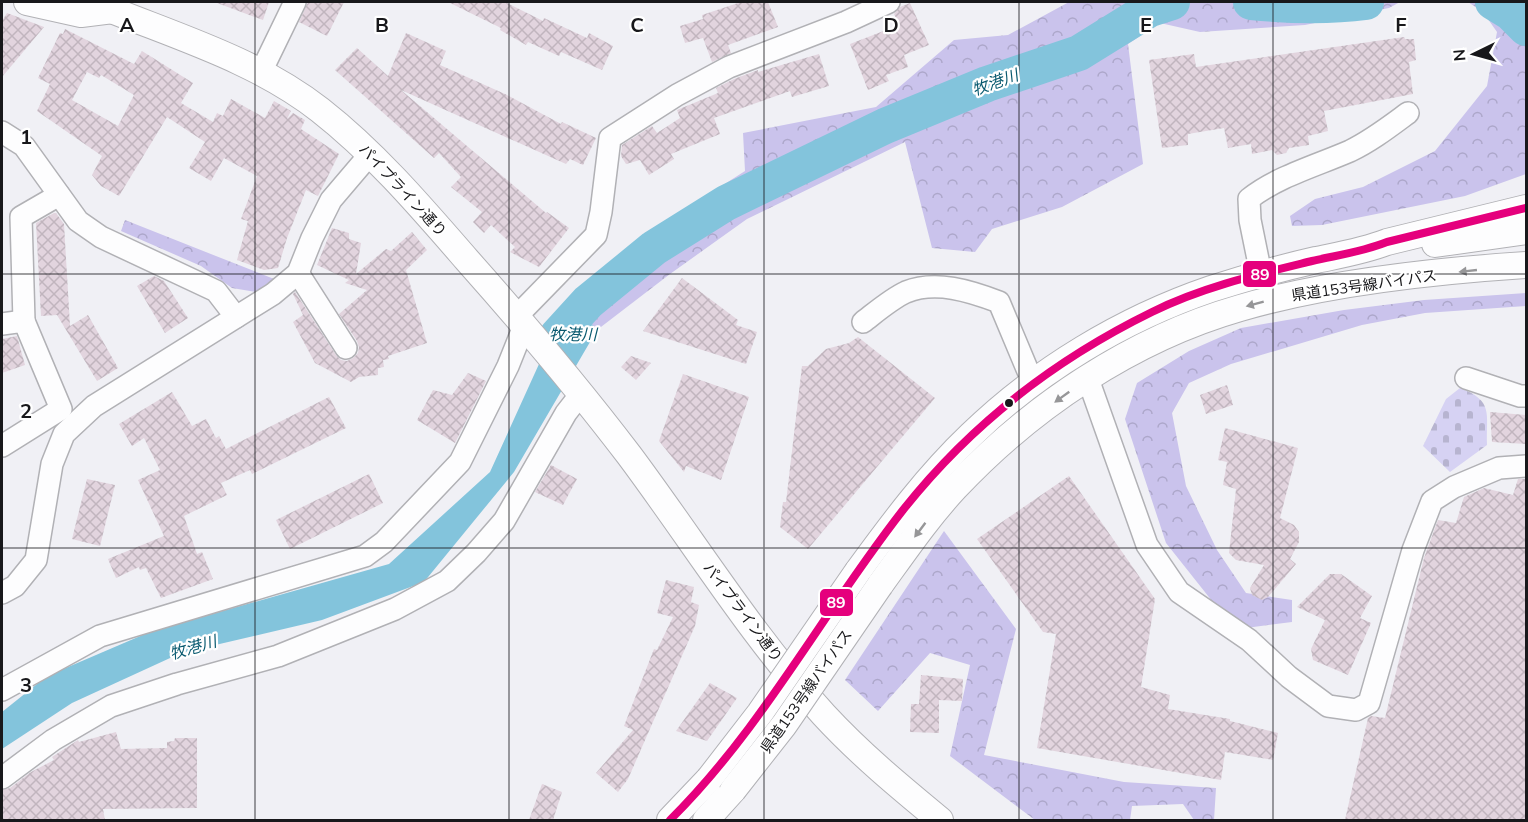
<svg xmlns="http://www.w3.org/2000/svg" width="1528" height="822" viewBox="0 0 1528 822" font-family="Mulish,'Noto Sans JP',sans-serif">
	<defs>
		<pattern id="forest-crowns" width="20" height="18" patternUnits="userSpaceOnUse" patternTransform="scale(1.5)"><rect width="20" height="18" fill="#cac3ec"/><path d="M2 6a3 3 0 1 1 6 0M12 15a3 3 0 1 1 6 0" fill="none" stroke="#ada7ca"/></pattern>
		<pattern id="cemetery-stones" width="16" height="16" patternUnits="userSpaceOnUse" patternTransform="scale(1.5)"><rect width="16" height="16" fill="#d6d2f3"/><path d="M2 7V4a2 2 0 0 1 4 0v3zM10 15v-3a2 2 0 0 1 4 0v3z" fill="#b7b4d0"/></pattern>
		<pattern id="building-cross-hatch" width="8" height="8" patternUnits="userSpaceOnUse" patternTransform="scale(1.5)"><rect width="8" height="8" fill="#e2d4de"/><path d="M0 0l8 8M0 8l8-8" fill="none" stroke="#c1b5be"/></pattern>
	</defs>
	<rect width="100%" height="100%" fill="#f0f0f5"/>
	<g fill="url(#forest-crowns)">
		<polygon points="1069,2 1400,2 1389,8 1305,25 1200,32 1160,23 1128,44 1143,164 1062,207 992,229 975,252 932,248 905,142 747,219 670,274 597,330 590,326 625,282 696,233 684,210 745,171 743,133 876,107 954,40 1008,35"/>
		<polygon points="1468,2 1526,2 1526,174 1465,196 1322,225 1292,226 1290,216 1315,199 1363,187 1435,151 1487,86 1497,32 1483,12"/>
		<polygon points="125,220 274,279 256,292 232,288 201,266 121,231"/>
		<polygon points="1526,293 1526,306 1425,313 1362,325 1231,364 1189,383 1172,413 1186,486 1217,550 1246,593 1292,600 1292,622 1246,628 1216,606 1166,543 1125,419 1137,383 1189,351 1241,328 1344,310 1424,300"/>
		<polygon points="944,531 1016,629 984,755 1124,782 1216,788 1214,820 1194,820 1183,804 1132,806 1130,820 1035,820 950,756 970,665 930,653 878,711 845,680"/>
	</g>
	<path fill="url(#cemetery-stones)" d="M1460,388C1494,401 1486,413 1487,445L1450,472L1423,446L1446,399Z"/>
	<polygon fill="#83c4dc" points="569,298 597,330 514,472 424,582 322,620 181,653 72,703 2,749 2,712 47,676 152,631 389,564 490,472"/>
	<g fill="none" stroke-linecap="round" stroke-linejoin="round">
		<g stroke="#83c4dc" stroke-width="36">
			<path d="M1251,2C1290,6 1328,7 1366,2"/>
			<polyline points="1493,2 1511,13 1526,28"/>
			<polyline points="552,350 557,336 588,302 654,248 726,203 885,126 987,84 1079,53 1150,9 1172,2"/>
		</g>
	</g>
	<g fill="url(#building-cross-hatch)" fill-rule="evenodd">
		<polygon points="217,2 269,2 263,20 217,3"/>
		<polygon points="308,2 344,2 327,36 299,22"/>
		<polygon points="448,2 505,2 543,21 544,18 587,38 589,33 613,46 602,70 561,52 559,56 528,42 526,45 500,30 501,28"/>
		<polygon points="741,2 768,2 778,27 728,45 731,53 712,62 703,38 685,43 680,26 703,19 702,15"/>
		<polygon points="910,3 929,45 904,55 908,67 886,75 889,81 868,90 850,44 899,25 894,14 900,7"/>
		<polygon points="7,13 44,27 2,77 2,21"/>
		<path d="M65,29L134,64L142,51L193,83L181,103L213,122L217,113L223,116L231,99L265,118L274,101L291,111L287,119L293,113L305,120L301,129L339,154L318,196L306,190L287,238L278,268L264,270L237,260L248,221L241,219L257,176L224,158L211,181L189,168L205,142L167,117L119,196L101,186L92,175L102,156L37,111L50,84L38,78L60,33L63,34ZM87,72L99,78L101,75L134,95L118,126L72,100Z"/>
		<polygon points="406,33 446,51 440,65 505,94 561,124 562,122 596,138 583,165 570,159 566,164 401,90 546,213 547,212 569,228 539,267 510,252 515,247 491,225 484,233 473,222 482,212 451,187 461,177 439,153 434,158 335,70 357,48 388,76"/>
		<polygon points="1404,37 1405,39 1414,39 1416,60 1409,62 1413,94 1324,111 1328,131 1308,136 1309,145 1289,148 1286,153 1277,155 1272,150 1252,154 1251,144 1228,148 1224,128 1188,134 1188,145 1162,148 1149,60 1194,54 1196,67"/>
		<polygon points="819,54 829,86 792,97 790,91 714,118 720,134 671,154 674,159 649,175 640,160 626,164 621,156 622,145 652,126 657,133 680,118 677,110 718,93 716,88 734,79 758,70 758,72"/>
		<polygon points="54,213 56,213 64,224 70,326 88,315 118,368 97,381 57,315 41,316 36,223"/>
		<polygon points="332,228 349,233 349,239 361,243 356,274 386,249 391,251 412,232 427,250 406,270 427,343 388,356 389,359 383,360 384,367 378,368 378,375 359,377 351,382 315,363 293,322 303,315 293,294 295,292 336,355 341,360 347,361 353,358 358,353 359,347 357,341 339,314 367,290 345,283 349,280 317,265"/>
		<polygon points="154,276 164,281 188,318 165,333 137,286"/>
		<polygon points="682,278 738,320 736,325 757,332 746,364 643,331"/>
		<polygon points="17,336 25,365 2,373 2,339"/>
		<polygon points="858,337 935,398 808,549 780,527 783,502 786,502 802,366 808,366 826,349 849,343"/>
		<polygon points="631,356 651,363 636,380 621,367"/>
		<polygon points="468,373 486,381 455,443 417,420 433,390 452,395"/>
		<polygon points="683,374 749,397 721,480 686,466 684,472 659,441"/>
		<polygon points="1227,385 1233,405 1206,414 1200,395"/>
		<polygon points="172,392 192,426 206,419 216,438 219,436 226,449 329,397 346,428 252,474 250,470 221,483 227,495 184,516 197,554 202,552 213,579 161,598 146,568 140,570 139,567 116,578 108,559 164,536 138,480 160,470 144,438 132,446 119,424"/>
		<polygon points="1490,412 1527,415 1527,444 1492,442"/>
		<polygon points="1225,428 1298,448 1280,518 1294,525 1299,532 1299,542 1290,559 1296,564 1268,597 1262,600 1252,595 1250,588 1264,565 1236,560 1229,553 1236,489 1223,485 1227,462 1218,460"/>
		<polygon points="551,465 577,479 563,505 535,492"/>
		<polygon points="369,474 383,503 290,549 276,520"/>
		<polygon points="1069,476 1155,599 1141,687 1170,695 1168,709 1230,719 1230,721 1278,733 1273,760 1225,752 1221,780 1037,748 1056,634 1043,632 977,539"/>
		<polygon points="87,479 115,485 100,546 72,539"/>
		<polygon points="1518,479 1527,479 1527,820 1345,820 1368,718 1371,716 1385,718 1424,558 1438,520 1456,523 1464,497 1484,488 1513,495"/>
		<polygon points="1330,574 1341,574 1372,596 1360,618 1371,623 1348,675 1313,660 1311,649 1325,620 1297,607"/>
		<polygon points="666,580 694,587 691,602 699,605 695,626 628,779 618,792 596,773 633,730 624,726 654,649 657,650 673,617 657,613"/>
		<polygon points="921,675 963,679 962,701 939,700 939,733 910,732 911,704 919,704"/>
		<polygon points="710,683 737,698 707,741 676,731"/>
		<polygon points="116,732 121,749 167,748 167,742 174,741 175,738 197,738 197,808 103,809 105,820 2,820 2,790 10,788 31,772 54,760 52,757 78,740 79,742"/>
		<polygon points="542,784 562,792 553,820 529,820"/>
	</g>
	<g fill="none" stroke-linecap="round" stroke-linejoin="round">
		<g stroke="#b1b1b5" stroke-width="24">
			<g id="minor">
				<polyline points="261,72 295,2"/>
				<polyline points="2,132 24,146 78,221 101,237 216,291 236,317"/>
				<polyline points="298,273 346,348"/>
				<path d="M1261,274L1250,220L1249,199C1276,177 1318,165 1350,151C1371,141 1389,127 1408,113"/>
				<polyline points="516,317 596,235 601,212 610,138 677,95 729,67 846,22 889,2"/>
				<polyline points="24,321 21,217 59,195"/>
				<path d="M863,322C876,312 891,299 906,292C936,280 970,291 999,302L1033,383"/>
				<polyline points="2,324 24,321 61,409 2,446"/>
				<polyline points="1466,378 1520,396 1526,396"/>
				<polyline points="1088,379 1147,545 1179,592 1249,640 1289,677 1328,706 1356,710 1369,703 1413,550 1432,501 1454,487 1499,468 1526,466"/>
				<polyline points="2,593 15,586 36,560 52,464 64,434 94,406 273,294 298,273 312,238 331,200 371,153"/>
				<polyline points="2,690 100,636 365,556 384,542 460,462 508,366 524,326"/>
				<polyline points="2,778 53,740 111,706 177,684 278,656 395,609 447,581 476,553 504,521 566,413 580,395"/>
			</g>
		</g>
		<g stroke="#b1b1b5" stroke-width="28">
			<g id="major">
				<polyline points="27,2 81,14 113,10"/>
				<path d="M92,2C168,34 254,58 320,110C375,153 421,207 467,260C523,323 578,388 629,455C694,542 751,635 824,715C860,754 900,787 940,820"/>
				<polyline points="1435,244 1526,231"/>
				<path d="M858,571C893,523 928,476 971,435C1038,370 1123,319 1211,289C1245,278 1281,268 1316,260C1340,255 1364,251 1387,242L1526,208"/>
				<path d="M880,585C904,552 927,518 955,488C1031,407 1132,339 1240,308C1329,282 1434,271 1526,265"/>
				<polyline points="670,820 709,779"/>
				<polyline points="706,820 733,790"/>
			</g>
		</g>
		<use href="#minor" stroke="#fdfdfe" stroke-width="21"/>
		<use href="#major" stroke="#fdfdfe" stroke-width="26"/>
		<g stroke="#b1b1b5" stroke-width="28" stroke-linecap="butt">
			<g id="major-bridge">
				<polyline points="709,779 760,713 858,571"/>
				<polyline points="733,790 784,725 880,585"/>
			</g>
		</g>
		<use href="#major-bridge" stroke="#fdfdfe" stroke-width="26"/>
		<g stroke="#fff" stroke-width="12">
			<path id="bus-1" d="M670,820C762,729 823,612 903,510C971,424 1054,360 1152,312C1202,287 1259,274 1312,261C1338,255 1362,252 1387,242L1526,208"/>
		</g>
		<use href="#bus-1" stroke="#e5007d" stroke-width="8"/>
	</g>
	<defs><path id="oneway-solid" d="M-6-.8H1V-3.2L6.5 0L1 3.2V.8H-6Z" transform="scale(1.5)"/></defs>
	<g fill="#969698">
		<use href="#oneway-solid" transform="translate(1468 271) rotate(174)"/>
		<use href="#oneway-solid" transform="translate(1255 304) rotate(165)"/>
		<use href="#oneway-solid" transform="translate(1062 397) rotate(144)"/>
		<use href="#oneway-solid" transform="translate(920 530) rotate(127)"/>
	</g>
	<path fill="none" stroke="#18181b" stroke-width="1.5" stroke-opacity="0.55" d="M255,2V820M509,2V820M764,2V820M1019,2V820M1273,2V820M2,274H1526M2,548H1526"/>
	<circle fill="#18181b" stroke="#fff" stroke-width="2" cx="1009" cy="403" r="5"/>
	<g text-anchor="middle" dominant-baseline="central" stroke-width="4.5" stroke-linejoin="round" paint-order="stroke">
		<g font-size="15" fill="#18181b" stroke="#fff">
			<text transform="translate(403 190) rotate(47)">パイプライン通り</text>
			<text transform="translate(1364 285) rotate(-8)">県道153号線バイパス</text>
			<text transform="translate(743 612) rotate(53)">パイプライン通り</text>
			<text transform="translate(806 691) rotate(-55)">県道153号線バイパス</text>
		</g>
		<g font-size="16" font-style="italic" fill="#08596f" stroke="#fff">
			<text transform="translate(995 82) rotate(-20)">牧港川</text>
			<text x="573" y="334">牧港川</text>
			<text transform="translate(193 647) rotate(-16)">牧港川</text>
		</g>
	</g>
	<g font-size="20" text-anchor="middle" font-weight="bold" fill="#18181b" stroke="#fff" stroke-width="4.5" stroke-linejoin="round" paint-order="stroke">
		<text x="127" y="32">A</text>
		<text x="382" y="32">B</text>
		<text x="637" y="32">C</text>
		<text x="891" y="32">D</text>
		<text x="1146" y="32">E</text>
		<text x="1401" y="32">F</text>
		<text x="26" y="144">1</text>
		<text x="26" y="418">2</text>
		<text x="26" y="692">3</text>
	</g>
	<g stroke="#fff" stroke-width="2">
		<rect x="1242" y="260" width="35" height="28" rx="6" fill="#e5007d"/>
		<rect x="819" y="588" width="35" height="29" rx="6" fill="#e5007d"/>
	</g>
	<g font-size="16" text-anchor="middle" font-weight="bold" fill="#fff">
		<text x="1260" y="280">89</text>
		<text x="836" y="608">89</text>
	</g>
	<rect width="1528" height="822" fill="none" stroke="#18181b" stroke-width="6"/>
	<g transform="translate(1474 54) rotate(265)" stroke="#ffffff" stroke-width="4.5" paint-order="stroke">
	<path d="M0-4.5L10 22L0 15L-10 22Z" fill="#18181b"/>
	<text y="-9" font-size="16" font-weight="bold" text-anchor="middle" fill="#18181b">N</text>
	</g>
</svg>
